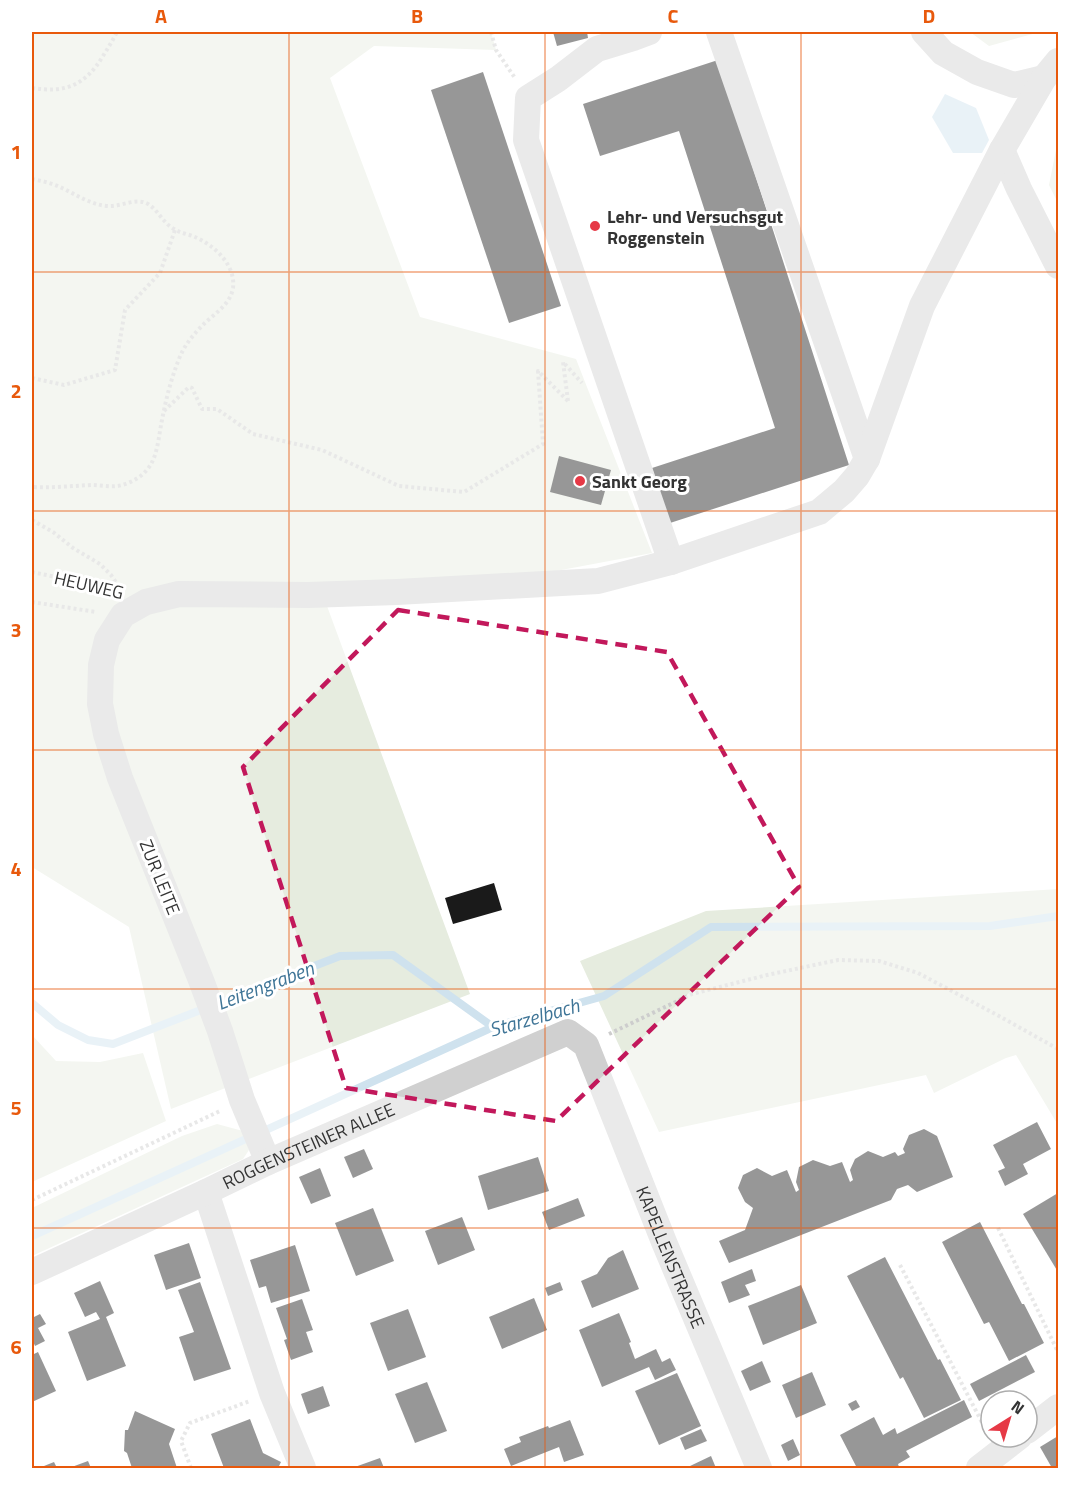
<svg xmlns="http://www.w3.org/2000/svg" width="1090" height="1500" viewBox="0 0 1090 1500" font-family="'Titillium Web',sans-serif">
	<rect width="100%" height="100%" fill="#fff"/>
	<g fill="#e6ecdf">
		<polygon points="32,32 491,32 496,50 374,46 330,78 420,317 576,359 652,553 498,582 320,587 470,994 171,1109 129,927 32,867"/>
		<polygon points="970,32 1040,32 989,46"/>
		<polygon points="1058,140 1058,203 1049,185"/>
		<polygon points="1058,889 1058,1125 1016,1055 1006,1058 934,1093 926,1075 659,1132 580,961 706,911"/>
		<polygon points="32,1035 56,1061 100,1062 143,1053 166,1121 32,1182"/>
		<polygon points="217,1124 243,1131 249,1150 243,1159 32,1256 32,1208 182,1136"/>
	</g>
	<polygon fill="#cfe2ee" points="945,94 976,108 989,140 982,153 953,153 932,117"/>
	<g fill="none" stroke-linecap="round" stroke-linejoin="round">
		<g stroke="#cfe2ee" stroke-width="8">
			<polyline points="32,1003 58,1025 88,1040 113,1044 340,956 393,955 493,1027"/>
			<polyline points="32,1236 493,1027 604,996 711,927 990,926 1058,916"/>
		</g>
	</g>
	<g fill="#1a1a1a">
		<polygon points="553,32 587,32 588,38 557,46"/>
		<polygon points="718,60 849,465 670,523 652,468 775,428 679,131 600,156 583,104"/>
		<polygon points="483,72 561,306 509,323 431,90"/>
		<polygon points="559,456 611,470 601,505 550,492"/>
		<polygon points="494,883 502,910 453,924 445,898"/>
		<polygon points="1037,1122 1051,1149 1023,1164 1028,1174 1005,1186 998,1171 1005,1168 993,1145"/>
		<polygon points="924,1129 937,1136 953,1177 917,1192 908,1185 897,1189 891,1200 729,1263 719,1241 745,1230 753,1208 745,1202 738,1188 743,1175 757,1168 772,1176 787,1170 796,1192 799,1190 796,1182 799,1167 813,1160 830,1166 842,1162 850,1182 853,1180 850,1170 855,1159 868,1151 883,1157 895,1152 898,1156 905,1153 903,1149 909,1135"/>
		<polygon points="364,1149 373,1169 353,1178 344,1157"/>
		<polygon points="538,1157 549,1191 488,1210 478,1176"/>
		<polygon points="320,1168 331,1196 311,1204 299,1177"/>
		<polygon points="1058,1193 1058,1272 1023,1214"/>
		<polygon points="578,1198 585,1216 549,1230 542,1212"/>
		<polygon points="373,1208 394,1261 356,1276 335,1223"/>
		<polygon points="462,1217 475,1250 438,1265 425,1231"/>
		<polygon points="980,1222 1022,1304 1024,1304 1044,1343 1009,1361 989,1322 984,1324 942,1242"/>
		<polygon points="189,1243 201,1278 166,1290 154,1255"/>
		<polygon points="295,1245 310,1291 271,1303 266,1286 259,1288 250,1260"/>
		<polygon points="623,1250 639,1289 592,1308 581,1281 597,1274 608,1258"/>
		<polygon points="885,1257 938,1360 940,1359 961,1400 924,1418 903,1377 900,1379 847,1276"/>
		<polygon points="752,1269 756,1281 745,1285 750,1295 729,1303 721,1282"/>
		<polygon points="100,1281 114,1313 106,1317 126,1366 87,1381 68,1332 100,1319 96,1312 85,1317 74,1293"/>
		<polygon points="200,1282 231,1369 194,1381 179,1337 194,1332 178,1290"/>
		<polygon points="560,1282 563,1290 548,1296 545,1288"/>
		<polygon points="801,1285 817,1323 763,1345 748,1306"/>
		<polygon points="534,1298 547,1330 502,1349 489,1317"/>
		<polygon points="302,1299 313,1330 306,1332 313,1352 291,1360 284,1340 287,1339 276,1308"/>
		<polygon points="408,1309 426,1357 388,1371 370,1323"/>
		<polygon points="619,1313 631,1342 629,1343 635,1359 656,1349 662,1362 670,1358 676,1370 655,1380 649,1367 602,1387 579,1330"/>
		<polygon points="40,1314 46,1324 38,1328 45,1341 35,1346 32,1339 32,1318"/>
		<polygon points="38,1352 56,1391 32,1402 32,1355"/>
		<polygon points="1026,1355 1035,1372 979,1401 970,1384"/>
		<polygon points="762,1361 771,1382 750,1391 741,1371"/>
		<polygon points="812,1372 826,1405 796,1418 782,1385"/>
		<polygon points="677,1373 701,1426 659,1445 635,1391"/>
		<polygon points="427,1382 447,1431 415,1443 395,1394"/>
		<polygon points="323,1386 330,1406 308,1414 301,1394"/>
		<polygon points="856,1400 860,1407 852,1411 848,1404"/>
		<polygon points="964,1400 972,1417 906,1451 910,1457 898,1464 899,1467 897,1468 857,1468 840,1435 874,1417 883,1435 895,1428 897,1434"/>
		<polygon points="135,1411 175,1429 169,1444 177,1468 132,1468 127,1453 124,1451 125,1430 128,1430"/>
		<polygon points="250,1419 263,1453 281,1462 278,1468 224,1468 211,1434"/>
		<polygon points="570,1420 584,1455 564,1462 559,1447 511,1466 504,1449 521,1442 519,1437 548,1426 549,1428"/>
		<polygon points="701,1429 707,1441 685,1450 680,1438"/>
		<polygon points="1058,1436 1058,1468 1052,1468 1040,1447"/>
		<polygon points="793,1439 800,1455 788,1461 781,1445"/>
		<polygon points="711,1456 716,1468 691,1468 690,1466"/>
		<polygon points="380,1458 384,1468 352,1468"/>
		<polygon points="88,1461 91,1468 69,1468"/>
		<polygon points="54,1462 57,1468 39,1468"/>
	</g>
	<g fill="none" stroke-linecap="round" stroke-linejoin="round">
		<g stroke="#cdcdcd" stroke-width="4" stroke-dasharray="3 3" stroke-linecap="butt">
			<polyline points="491,32 496,50 515,78"/>
			<path d="M32,88C65,93 85,86 103,56C108,48 113,40 117,32"/>
			<path d="M32,179C42,181 52,183 62,188C77,195 91,205 108,206C122,207 135,197 148,204C158,210 163,223 174,229C180,233 188,234 195,237C214,245 236,265 233,288C230,306 213,314 202,326C192,336 184,346 179,359C171,379 166,399 162,420C159,434 158,452 151,464C145,475 133,482 122,485C112,488 101,485 91,485C71,486 51,488 32,487"/>
			<polyline points="32,378 64,385 115,370 125,310 160,273 175,230"/>
			<polyline points="568,401 563,362 582,383"/>
			<polyline points="164,411 189,387 192,388 202,409 217,409 253,434 322,450 399,486 464,492 543,444 538,371 568,401"/>
			<polyline points="32,520 53,532 73,548 100,564 111,575 120,588"/>
			<polyline points="32,572 118,590"/>
			<polyline points="32,602 96,612"/>
			<polyline points="609,1034 692,994 767,975 838,960 879,961 918,973 999,1016 1058,1049"/>
			<polyline points="32,1200 220,1111"/>
			<polyline points="998,1228 1058,1352"/>
			<polyline points="900,1265 987,1432"/>
			<polyline points="191,1468 181,1441 190,1423 250,1401"/>
		</g>
		<g stroke="#d0d0d0" stroke-width="26">
			<polyline points="649,32 633,38 597,49 558,79 528,98 526,140 671,562"/>
			<polyline points="719,32 867,459"/>
			<polyline points="924,32 943,53 977,72 1014,85 1044,78"/>
			<polyline points="1002,150 1019,189 1058,266"/>
			<polyline points="268,1162 242,1100 220,1031 201,980 120,778 106,734 100,704 101,665 107,640 123,615 146,602 179,594 308,595 397,592 598,581 671,562 819,512 844,491 857,476 867,459 922,306 1002,150 1044,78 1058,61"/>
			<polyline points="206,1192 272,1393 303,1468"/>
			<path id="s1" d="M32,1272L206,1192L268,1162L568,1032L586,1045L664,1242L759,1468"/>
			<polyline points="1027,1431 1058,1407"/>
			<polyline points="979,1468 1019,1437"/>
		</g>
	</g>
	<path d="M0 0H1090V1500H0ZM398,610L667,652L799,887L556,1121L346,1088L243,767Z" fill="#fff" fill-opacity=".55" fill-rule="evenodd"/>
	<path fill="none" stroke="#c2185b" stroke-width="4.5" stroke-dasharray="12 8" stroke-linejoin="round" d="M398,610L667,652L799,887L556,1121L346,1088L243,767Z"/>
	<path fill="none" stroke="#e8590c" stroke-width="1.5" stroke-opacity="0.55" d="M289,32V1468M545,32V1468M801,32V1468M32,272H1058M32,511H1058M32,750H1058M32,989H1058M32,1228H1058"/>
	<g fill="#e63946" stroke="#fff" stroke-width="2">
		<circle cx="595" cy="226" r="6"/>
		<circle cx="580" cy="481" r="6"/>
	</g>
	<g text-anchor="middle" dominant-baseline="central" stroke-width="6" stroke-linejoin="round" paint-order="stroke">
		<g font-size="18" font-weight="bold" fill="#333" stroke="#fff" text-anchor="start">
			<text x="607" y="216">Lehr- und Versuchsgut<tspan x="607" dy="21">Roggenstein</tspan></text>
			<text x="592" y="481">Sankt Georg</text>
		</g>
		<g font-size="18" fill="#333" stroke="#fff">
			<text transform="translate(89 585) rotate(13)">HEUWEG</text>
			<text transform="translate(160 877) rotate(68)">ZUR LEITE</text>
			<text stroke="none"><textPath href="#s1" startOffset="304">ROGGENSTEINER ALLEE</textPath></text>
			<text stroke="none"><textPath href="#s1" startOffset="838">KAPELLENSTRASSE</textPath></text>
		</g>
		<g font-size="20" font-style="italic" fill="#3f7597" stroke="#fff">
			<text transform="translate(265 985) rotate(-21)">Leitengraben</text>
			<text transform="translate(534 1017) rotate(-16)">Starzelbach</text>
		</g>
	</g>
	<rect width="1090" height="1500" fill="none" stroke="#ffffff" stroke-width="66"/>
	<g transform="translate(1009 1419) rotate(37)"><circle r="28" fill="#ffffff" stroke="#adadad" stroke-width="1.5"/>
	<path d="M0-4.5L10 22L0 15L-10 22Z" fill="#e63946"/>
	<text y="-9" font-size="16" font-weight="bold" text-anchor="middle" fill="#333333">N</text>
	</g>
	<rect x="33" y="33" width="1024" height="1434" fill="none" stroke="#e8590c" stroke-width="2"/>
	<g font-size="20" text-anchor="middle" font-weight="bold" fill="#e8590c">
		<text x="161" y="23">A</text>
		<text x="417" y="23">B</text>
		<text x="673" y="23">C</text>
		<text x="929" y="23">D</text>
		<text x="16" y="159">1</text>
		<text x="16" y="398">2</text>
		<text x="16" y="637">3</text>
		<text x="16" y="876">4</text>
		<text x="16" y="1115">5</text>
		<text x="16" y="1354">6</text>
	</g>
</svg>
